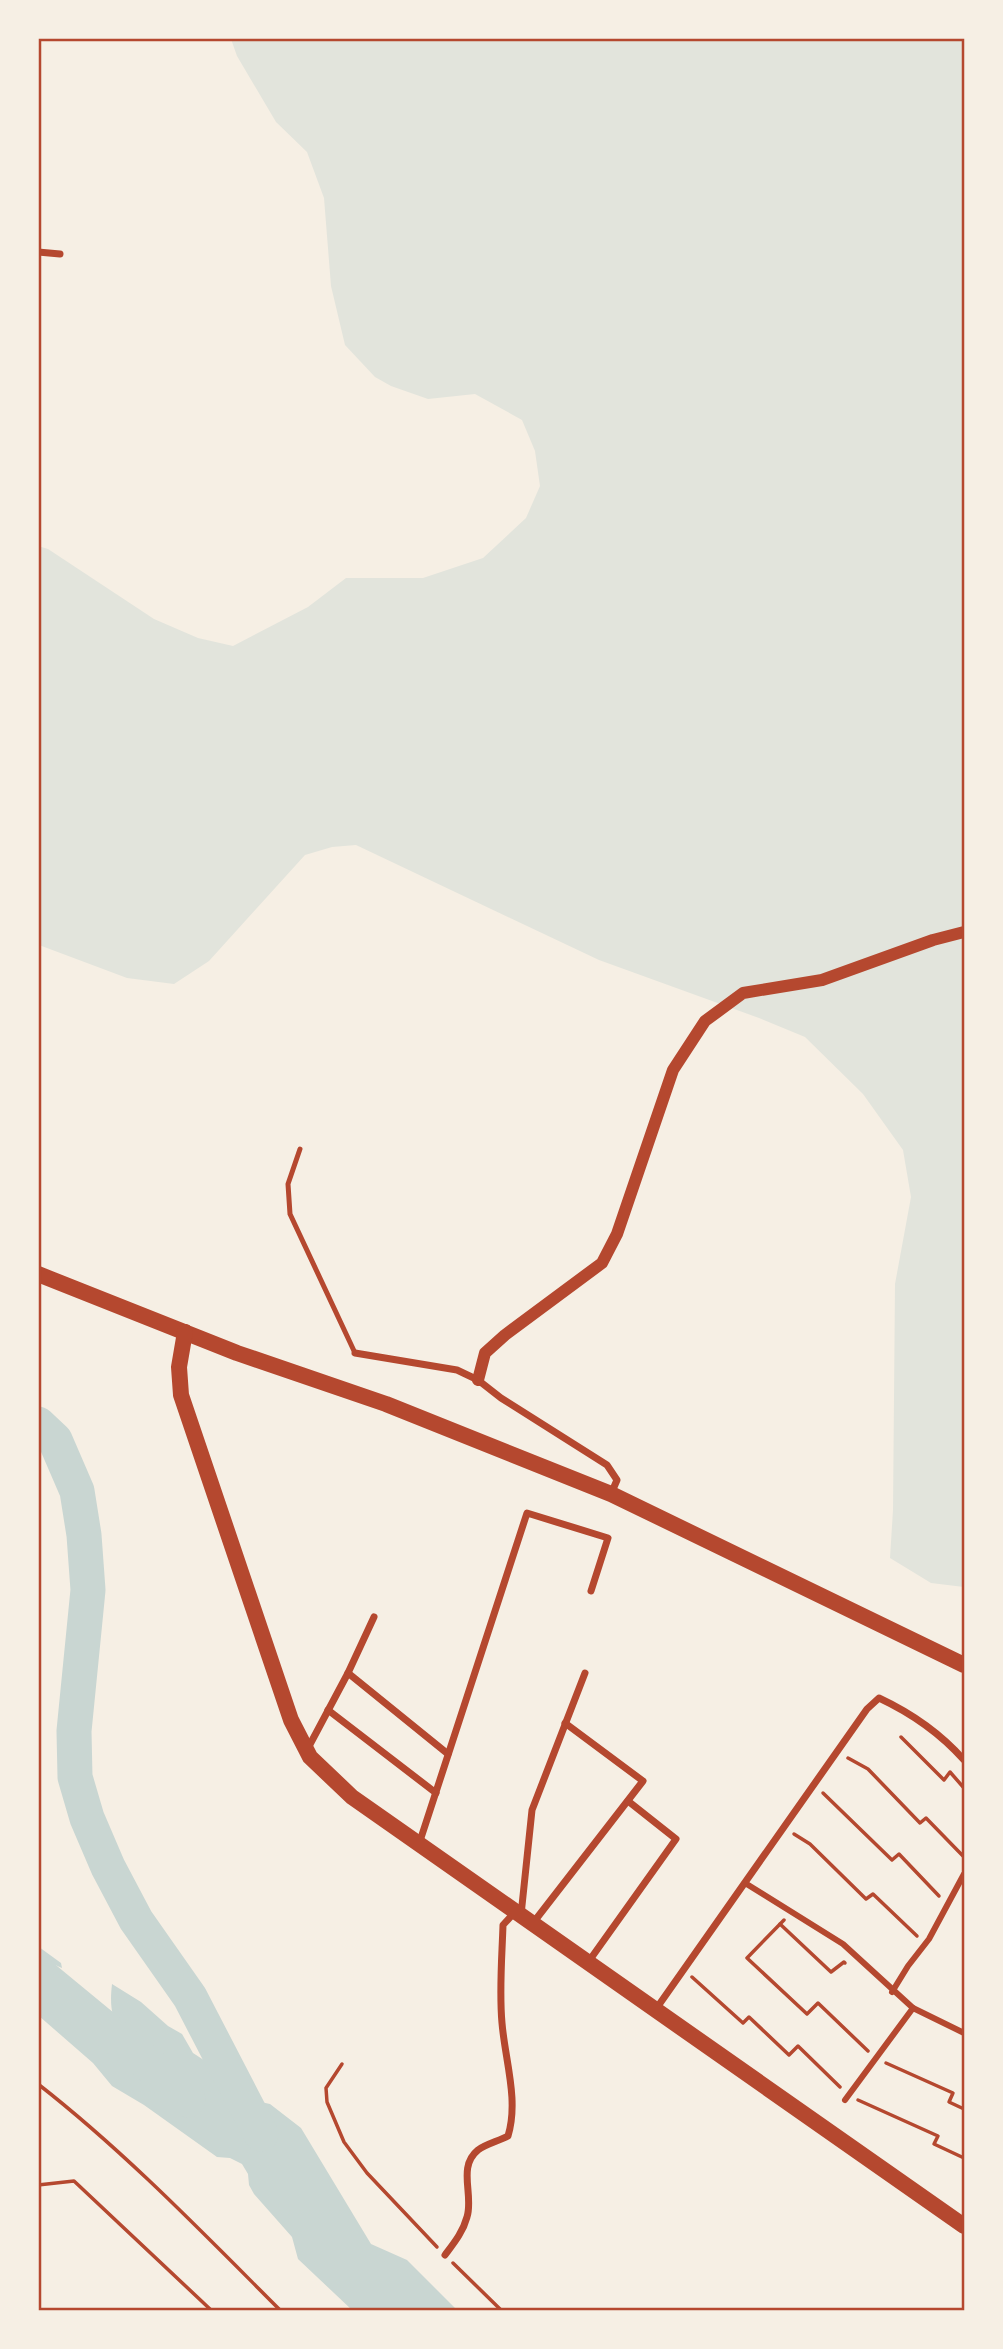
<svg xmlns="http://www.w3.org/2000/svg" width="1003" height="2349" viewBox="0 0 1003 2349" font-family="Commissioner,sans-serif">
	<rect width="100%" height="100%" fill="#f6efe4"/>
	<polygon fill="#e2e4dc" points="231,39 964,39 964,1587 931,1583 890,1558 893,1510 895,1284 911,1197 903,1150 863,1094 805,1037 759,1018 599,960 356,845 332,847 305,855 209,961 174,984 127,978 39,945 38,546 48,549 154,619 198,638 233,646 308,607 346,578 423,578 483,558 526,518 540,486 535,451 522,420 475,394 428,399 391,386 375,377 345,345 331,286 324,198 307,152 276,122 237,56"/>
	<g fill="#c9d6d2">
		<polygon points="39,1947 61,1963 62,1968 39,1958"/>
		<path d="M112,1984L141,2002L168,2026L182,2034L193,2053L216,2068L227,2087L256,2101L270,2104L301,2128L371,2244L407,2260L457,2310H352L298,2259L292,2237L254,2194L249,2185L248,2174L242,2164L230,2158L217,2157L144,2105L112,2086L93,2063L39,2016V1989L63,2005L124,2054L139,2061L152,2075L159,2057C138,2023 105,2045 112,1984Z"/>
	</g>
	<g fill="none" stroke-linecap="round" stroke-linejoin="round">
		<g stroke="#c9d6d2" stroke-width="35">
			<polyline points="38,1424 55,1440 77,1491 84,1535 88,1590 74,1731 75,1777 87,1818 108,1867 136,1920 190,1997 261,2134"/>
			<polyline points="38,1973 152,2067 188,2100"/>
		</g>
		<g stroke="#b5482f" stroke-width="3.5">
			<polyline points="901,1737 944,1780 950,1772 964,1788"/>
			<polyline points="848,1758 868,1769 920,1823 926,1818 964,1857"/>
			<polyline points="823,1793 892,1860 899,1854 939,1896"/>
			<polyline points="794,1834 810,1844 866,1899 873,1894 917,1936"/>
			<polyline points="784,1920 747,1958 807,2014 818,2003 868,2051"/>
			<polyline points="780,1924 831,1972 844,1962 845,1963"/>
			<polyline points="692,1977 743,2023 749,2017 789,2055 798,2046 840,2087"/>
			<polyline points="886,2063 953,2093 949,2102 964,2109"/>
			<polyline points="342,2064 326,2088 327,2102 344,2142 367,2173 437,2247"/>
			<path d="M38,2084C125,2152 202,2232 280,2310"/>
			<polyline points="858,2100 938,2136 934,2144 964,2158"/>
			<polyline points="38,2185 74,2181 211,2310"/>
			<polyline points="453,2263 501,2310"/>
		</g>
		<polyline stroke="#b5482f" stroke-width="5" points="300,1149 288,1184 290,1214 355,1353"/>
		<g stroke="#b5482f" stroke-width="6">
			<polyline points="745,1883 843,1944 913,2008 964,2033"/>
			<polyline points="892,1992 908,1966 929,1939 964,1874"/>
			<polyline points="845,2100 913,2008"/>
		</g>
		<g stroke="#b5482f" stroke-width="7">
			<polyline points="38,252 60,254"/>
			<polyline points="355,1353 457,1370 478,1380 501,1398 607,1465 617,1480 611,1494"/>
			<polyline points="348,1673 448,1754"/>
			<polyline points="328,1710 436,1793"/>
			<polyline points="307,1750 348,1673 374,1617"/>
			<polyline points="419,1844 527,1513 608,1538 591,1591"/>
			<polyline points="521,1915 532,1810 585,1673"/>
			<polyline points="533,1923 643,1781 565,1723"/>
			<polyline points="589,1961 676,1839 628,1801"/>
			<path d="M656,2009L867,1709L879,1698C911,1713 941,1734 964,1760"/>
			<path d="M445,2255C454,2243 463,2232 467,2217C474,2195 457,2167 478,2150C486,2144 499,2141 508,2136C519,2100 505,2060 502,2023C499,1991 502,1957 503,1925L515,1912"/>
		</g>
		<polyline stroke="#b5482f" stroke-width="12" points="478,1380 485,1353 505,1335 602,1263 617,1234 673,1070 705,1021 743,993 822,980 933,940 964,932"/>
		<g stroke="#b5482f" stroke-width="16">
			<polyline points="38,1274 237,1353 386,1404 611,1494 964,1665"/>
			<polyline points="185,1332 179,1367 181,1395 291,1720 310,1757 352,1797 964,2226"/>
		</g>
	</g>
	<rect width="1003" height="2349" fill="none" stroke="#f6efe4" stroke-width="80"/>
	<rect x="40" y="40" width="923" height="2269" fill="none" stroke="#b5482f" stroke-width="2.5"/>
</svg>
